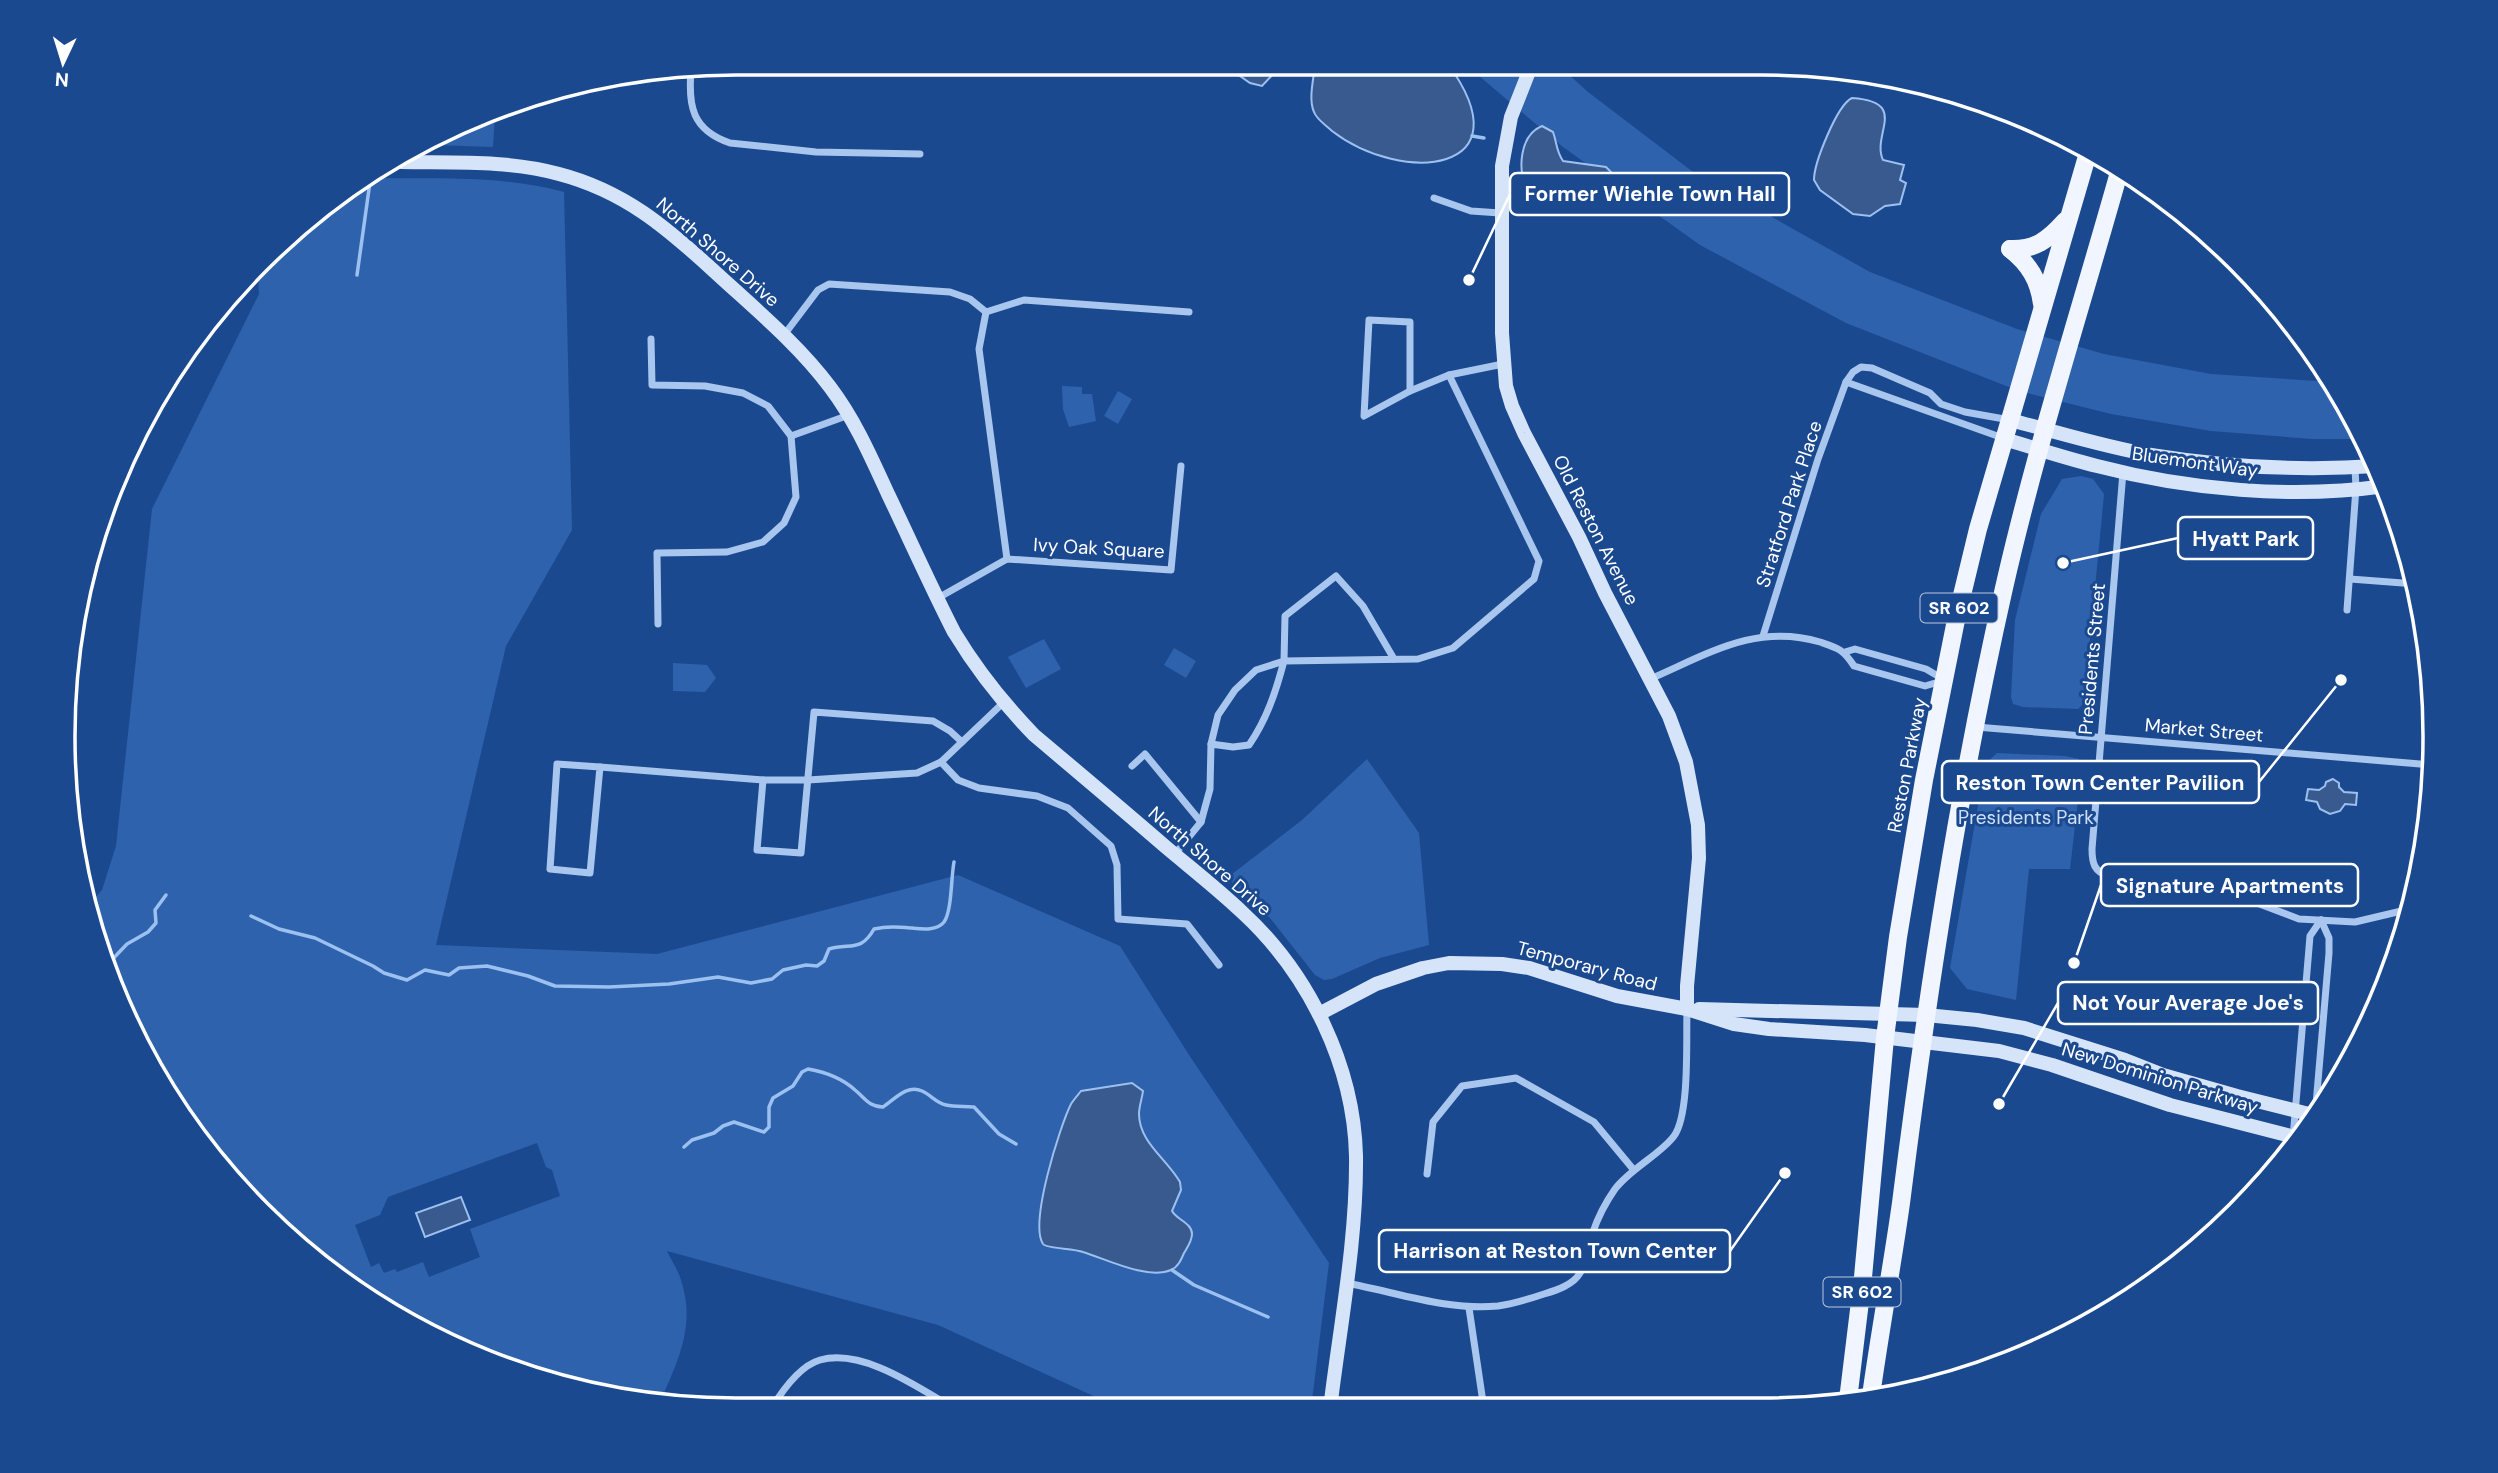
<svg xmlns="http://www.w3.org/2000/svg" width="2498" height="1473" viewBox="0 0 2498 1473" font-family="'DM Sans',sans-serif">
	<rect width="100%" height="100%" fill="#1b498f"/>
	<g fill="#2e62ad" fill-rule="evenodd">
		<polygon points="1465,64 1557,64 1588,92 1697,175 1870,272 2017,329 2104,354 2211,374 2332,382 2362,439 2312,439 2211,431 2111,414 2019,391 1846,323 1700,245 1563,147"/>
		<polygon points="495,112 493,147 433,145"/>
		<path d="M373,178C437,179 502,175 564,192L572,530L506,646L436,945L657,954L958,875L1120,946L1191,1058L1329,1263L1311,1409H1122L938,1325L667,1251C671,1260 678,1270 681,1280C696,1325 678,1361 660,1402L520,1374L363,1297L230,1180L114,994L92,901L102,890L116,846L152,509L259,294L258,275L327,202ZM537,1143L546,1167L552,1170L560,1196L470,1229L480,1257L429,1277L423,1262L397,1272L395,1269L384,1273L379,1263L371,1267L355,1225L380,1215L388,1197Z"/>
		<polygon points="1062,386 1082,387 1082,394 1092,394 1096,421 1069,427 1063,409"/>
		<polygon points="1118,391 1132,399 1118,424 1104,416"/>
		<polygon points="2081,476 2093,479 2104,494 2084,703 2078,709 2023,707 2013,704 2011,697 2015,620 2041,514 2062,479"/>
		<polygon points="1044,639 1061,669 1026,688 1008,657"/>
		<polygon points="1174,648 1196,661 1186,678 1164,665"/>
		<polygon points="673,663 707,665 716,678 705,692 673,691"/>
		<polygon points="1997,753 2065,756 2079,759 2080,782 2070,869 2029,869 2016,1000 1967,989 1950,968 1985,764"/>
		<polygon points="1367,759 1419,833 1429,945 1380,958 1332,979 1324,980 1315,975 1270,918 1227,878 1302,820"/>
	</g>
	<g fill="#395a8e" stroke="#9cc0f0" stroke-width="2">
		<polygon points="1206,64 1279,64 1276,71 1262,86 1250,83 1230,69"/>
		<path d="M1315,64H1448C1528,174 1402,185 1332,131C1326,125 1317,120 1314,112C1308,99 1314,78 1315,64Z"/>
		<path d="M1852,98C1910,102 1871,134 1883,160L1904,165L1900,180L1906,183L1900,204L1885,206L1870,216L1853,214L1820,190L1814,180C1814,163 1837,105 1852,98Z"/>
		<path d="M1542,126L1553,132C1557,143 1556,151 1563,161L1606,167L1611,172L1610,178C1595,190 1545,197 1527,188C1517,169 1520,135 1542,126Z"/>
		<polygon points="2333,779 2339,783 2339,787 2344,792 2357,793 2356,805 2345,804 2340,811 2330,814 2320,809 2317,802 2306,800 2308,789 2319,790 2325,786 2326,782"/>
		<path d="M1132,1083L1143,1091C1142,1099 1139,1106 1139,1114C1139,1142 1167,1159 1180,1182L1181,1190L1172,1211C1177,1220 1192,1223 1192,1234C1192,1241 1187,1248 1184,1253C1181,1260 1178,1267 1171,1270C1147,1280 1106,1259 1083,1252C1074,1248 1047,1249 1043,1244C1029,1223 1060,1126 1071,1104C1074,1099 1078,1095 1081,1091Z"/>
		<polygon points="461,1197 470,1220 425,1237 416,1213"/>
	</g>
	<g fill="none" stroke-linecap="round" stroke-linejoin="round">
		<g stroke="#9cc0f0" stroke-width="3.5">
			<polyline points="1472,136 1484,138"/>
			<polyline points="357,275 370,182"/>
			<path d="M251,916L279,929L315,938L373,966L384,973L407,980L425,970L449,975L459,968L487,966L528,976L555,986L609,987L669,984L718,977L751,983L772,979L783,970L806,965L817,966L824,961L829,949C851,943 861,952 874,929C888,926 899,927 912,928C922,929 937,931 944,922C952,911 951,877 954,862"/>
			<polyline points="107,965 127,944 148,932 156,923 155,910 166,895"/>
			<path d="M684,1147L692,1140L714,1133L723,1126L734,1122L764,1132L769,1127V1107L773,1098L793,1086L802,1072L808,1069C825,1072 842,1078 855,1090C866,1099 868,1106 883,1107C895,1099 907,1084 922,1091C931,1095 936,1103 946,1105C955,1107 965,1106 974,1107L999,1134L1016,1144"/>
			<polyline points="1172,1270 1194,1285 1268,1317"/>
			<polyline points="1355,1406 1357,1409"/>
		</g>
		<g stroke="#a9c6ee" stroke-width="7">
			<path d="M691,70C688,106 692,130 730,143L816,152L920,154"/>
			<polyline points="1434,198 1471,211 1500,213"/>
			<polyline points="986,312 979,349 1007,559"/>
			<polygon points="1369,320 1410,322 1410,391 1364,416"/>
			<polyline points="784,335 818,290 829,284 950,292 970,299 986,312 1024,300 1189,312"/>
			<polyline points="651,339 652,385 705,386 743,393 768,406 791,436 796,497 784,523 763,542 727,552 657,553 658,624"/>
			<polyline points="1449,375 1503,364"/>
			<polyline points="1846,382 2003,438"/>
			<polyline points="791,436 849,415"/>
			<path d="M2123,472L2092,849C2092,863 2094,872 2109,876L2220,889L2299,919L2355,922L2410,909"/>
			<polyline points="2350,579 2416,584"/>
			<polyline points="938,598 1007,559 1171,570 1181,466"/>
			<polyline points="2347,610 2356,488 2355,468"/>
			<polyline points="1763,636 1818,459 1846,382 1853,372 1861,367 1872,368 1930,393 1941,404 1965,412 2010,420"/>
			<polyline points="1845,652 1855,649 1926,669 1943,679"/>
			<path d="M1650,679C1708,654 1756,623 1820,642C1838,648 1843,649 1854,666L1925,686L1942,681"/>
			<polyline points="1976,727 2432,765"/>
			<polyline points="1211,744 1218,715 1235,690 1256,670 1284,661 1285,616 1336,576 1363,606 1394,659"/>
			<polyline points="941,762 958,780 979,788 1037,796 1068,808 1111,846 1117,865 1118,919 1187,924 1219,965"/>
			<polygon points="557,764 600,767 590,873 550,869"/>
			<polyline points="1132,766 1145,754 1201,822"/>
			<polyline points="600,767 763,780 808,780 917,773 941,762 1003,703"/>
			<polyline points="763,780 757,850 801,853 814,712 933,721 950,731 962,742"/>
			<path d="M1175,854L1201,822L1210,789L1211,744L1233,747L1249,745C1267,719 1276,691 1284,661L1418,659L1453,648L1534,579L1539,561L1449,375L1410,391"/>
			<polyline points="2315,1116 2329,953 2329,938 2321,920"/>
			<polyline points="2293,1138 2310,936 2321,920"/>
			<polyline points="1427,1174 1433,1122 1462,1086 1516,1078 1594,1122 1633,1169"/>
			<path d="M1346,1283C1396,1292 1447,1311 1498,1306C1514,1304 1529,1299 1544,1294C1557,1290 1573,1285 1580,1273C1588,1260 1589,1246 1593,1232C1598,1217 1606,1202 1615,1189C1631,1168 1661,1154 1674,1136C1690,1114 1686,1039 1687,1009"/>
			<polyline points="1469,1308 1484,1409"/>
			<path d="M771,1409C782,1391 799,1366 820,1360C863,1348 919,1388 955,1409"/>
			<path d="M1576,1409C1606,1396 1668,1407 1702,1409"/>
		</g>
		<g stroke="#d6e4fa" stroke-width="14">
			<polyline points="1532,64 1511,117 1502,166 1502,333 1506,386 1512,406 1524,433 1579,537 1605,593 1669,716 1686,762 1698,825 1699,858 1687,986 1687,1009"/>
			<path d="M401,162C453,163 509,160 559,174C624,191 666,227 714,271C754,308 797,343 830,387C855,420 871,457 888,494C910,540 931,587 954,632C977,670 1003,703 1034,735C1078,772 1123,810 1167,848C1192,869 1219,890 1243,913C1309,974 1354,1066 1356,1156C1357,1240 1340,1326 1330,1409"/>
			<path d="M2010,420C2057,432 2104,447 2151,455C2225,467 2302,471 2377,466"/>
			<path d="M2004,439C2035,448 2065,458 2097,466C2189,490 2291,499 2386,486"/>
			<polyline points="1699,1009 1926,1015 1977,1020 2024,1028 2125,1060 2163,1075 2237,1096 2317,1116"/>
			<polyline points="1319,1014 1376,984 1423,968 1449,963 1502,964 1529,968 1617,996 1687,1009 1734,1024 1769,1029 1865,1035 1999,1051 2052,1065 2170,1105 2299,1138"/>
		</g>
		<g stroke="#f0f5ff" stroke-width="18">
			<path d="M2010,249C2035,250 2048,240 2065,221"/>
			<path d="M2010,249C2029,264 2039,280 2042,304"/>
			<path d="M1871,1396C1880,1331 1892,1267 1901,1203C1927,996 1958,791 2004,588C2036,447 2081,308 2120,169"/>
			<polyline points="1848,1400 1863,1277 1885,1038 1898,937 1924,780 1956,620 1978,529 2088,153"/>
		</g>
	</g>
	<g text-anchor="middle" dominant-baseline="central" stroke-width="6" stroke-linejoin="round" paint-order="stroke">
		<g fill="#1b498f" stroke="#bbc8dd" stroke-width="2">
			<rect x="1920.5" y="593.5" width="77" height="29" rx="5"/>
			<rect x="1823.5" y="1277.5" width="77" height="29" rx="5"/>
		</g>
		<g font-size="18" font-weight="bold" fill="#fff">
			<text x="1959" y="608">SR 602</text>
			<text x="1862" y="1292">SR 602</text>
		</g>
		<g font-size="19" fill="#fff" stroke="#1b498f">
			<text transform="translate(718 252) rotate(41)">North Shore Drive</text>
			<text transform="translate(2195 462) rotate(8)">Bluemont Way</text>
			<text transform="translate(1789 504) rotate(-72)">Stratford Park Place</text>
			<text transform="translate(1596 530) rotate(63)">Old Reston Avenue</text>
			<text transform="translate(1099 548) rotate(3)">Ivy Oak Square</text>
			<text transform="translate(2092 659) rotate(-85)">Presidents Street</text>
			<text transform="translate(2204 730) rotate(5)">Market Street</text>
			<text transform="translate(1907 765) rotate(-79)">Reston Parkway</text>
			<text transform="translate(1210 861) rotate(41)">North Shore Drive</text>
			<text transform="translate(1587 966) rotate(15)">Temporary Road</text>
			<text transform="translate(2160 1078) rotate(17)">New Dominion Parkway</text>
		</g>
		<g font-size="19" fill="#cfe1fa" stroke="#1b498f">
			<text x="2026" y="817">Presidents Park</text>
		</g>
	</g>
	<path d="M0 0H2498V1473H0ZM736 75H1762A661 661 0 0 1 2423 736V737A661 661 0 0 1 1762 1398H736A661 661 0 0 1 75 737V736A661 661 0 0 1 736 75Z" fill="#1b498f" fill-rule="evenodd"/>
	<path fill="none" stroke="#fff" stroke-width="3.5" d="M736 75H1762A661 661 0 0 1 2423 736V737A661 661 0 0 1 1762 1398H736A661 661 0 0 1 75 737V736A661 661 0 0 1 736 75Z"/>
	<path fill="none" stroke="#fff" stroke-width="2.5" d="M1469 280L1510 194M2063 563L2178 538M2341 680L2259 782M2074 963L2101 885M1999 1104L2058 1003M1785 1173L1730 1251"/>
	<g fill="#fff" stroke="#1b498f" stroke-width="2.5">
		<circle cx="1469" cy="280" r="7"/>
		<circle cx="2063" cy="563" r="7"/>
		<circle cx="2341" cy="680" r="7"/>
		<circle cx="2074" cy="963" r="7"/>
		<circle cx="1999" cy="1104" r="7"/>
		<circle cx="1785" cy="1173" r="7"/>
	</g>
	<g fill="#1b498f" stroke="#fff" stroke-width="2.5">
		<rect x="1510" y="173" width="279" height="42" rx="7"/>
		<rect x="2178" y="517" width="135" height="42" rx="7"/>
		<rect x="1942" y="761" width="317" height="42" rx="7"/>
		<rect x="2101" y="864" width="257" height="42" rx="7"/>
		<rect x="2058" y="982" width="260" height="42" rx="7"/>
		<rect x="1379" y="1230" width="351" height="42" rx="7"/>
	</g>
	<g font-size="21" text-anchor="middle" font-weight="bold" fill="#fff">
		<text x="1650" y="201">Former Wiehle Town Hall</text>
		<text x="2246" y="546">Hyatt Park</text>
		<text x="2100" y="790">Reston Town Center Pavilion</text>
		<text x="2230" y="893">Signature Apartments</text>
		<text x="2188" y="1010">Not Your Average Joe's</text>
		<text x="1555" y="1258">Harrison at Reston Town Center</text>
	</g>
	<g transform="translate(63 63) rotate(184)" stroke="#1b498f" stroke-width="5" paint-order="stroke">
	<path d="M0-5L12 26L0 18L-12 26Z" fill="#ffffff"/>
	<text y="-10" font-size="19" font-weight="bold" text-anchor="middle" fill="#ffffff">N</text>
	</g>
</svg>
